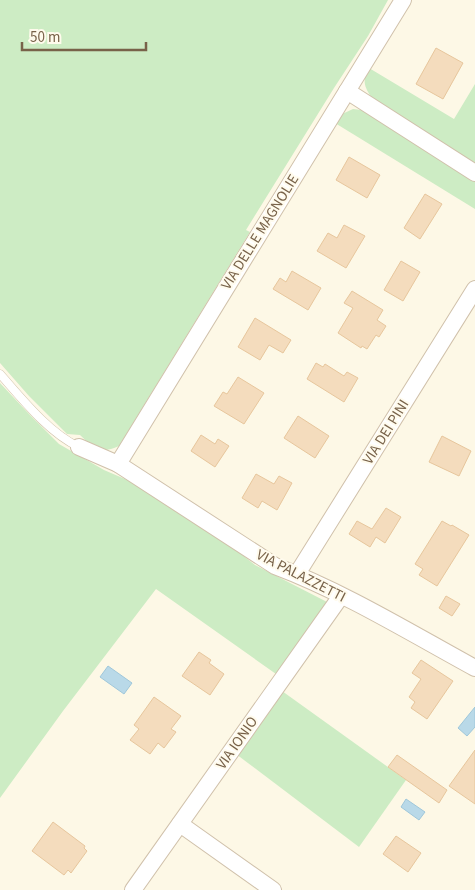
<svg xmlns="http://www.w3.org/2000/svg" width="475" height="890" viewBox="0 0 475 890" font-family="'Source Sans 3',sans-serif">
	<rect width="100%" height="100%" fill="#fdf8e6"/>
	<g fill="#cdecc4">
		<path d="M0,0H388L368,36L334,88L246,230L250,232L119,446C100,455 94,448 80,435L67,434L29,396L0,363Z"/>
		<path d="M369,68L454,119L475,84V164L371,97C364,86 362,80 369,68Z"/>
		<polygon points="353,109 362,110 475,179 475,209 335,123 340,115"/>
		<polygon points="0,383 30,415 59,444 104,470 132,482 226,542 255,565 329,603 276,674 156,589 63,711 0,798"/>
		<polygon points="282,691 406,780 359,847 236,754"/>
	</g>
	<g fill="#b9d9e8" stroke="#9fc7da">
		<polygon points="108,666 132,683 124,694 100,677"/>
		<polygon points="475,707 475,727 467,736 458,728"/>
		<polygon points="406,799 425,812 419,820 401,807"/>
	</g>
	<g fill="#f4dcbd" stroke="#e7c69c">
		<polygon points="436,48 463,63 443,99 416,84"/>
		<polygon points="349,157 380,175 367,198 336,180"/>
		<polygon points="425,194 442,204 420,239 404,228"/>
		<polygon points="344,225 365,236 346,268 317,251 328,233 337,238"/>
		<polygon points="401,261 420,272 403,301 384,290"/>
		<polygon points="292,271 321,288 308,310 273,289 280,278 286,282"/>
		<polygon points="352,291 383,310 377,320 386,326 379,337 376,335 367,349 362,346 361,348 338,333 353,308 344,303"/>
		<polygon points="255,318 291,340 283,353 269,345 260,360 238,347"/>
		<polygon points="316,363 323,367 325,364 344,376 347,372 358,378 344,402 307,379"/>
		<polygon points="238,377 264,393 244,424 214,406 223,392 227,394"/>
		<polygon points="298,416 329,436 315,458 284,438"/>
		<polygon points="201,435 215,444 218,439 229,446 215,467 191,451"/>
		<polygon points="442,436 471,451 459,476 429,462"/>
		<polygon points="256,474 274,484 279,476 292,483 277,510 262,501 258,508 242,498"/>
		<polygon points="386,508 401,517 385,543 376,537 370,547 349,534 357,521 372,529"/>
		<polygon points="442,521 451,526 452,525 469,535 437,586 419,575 423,569 415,564"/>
		<polygon points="446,596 460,604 452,616 439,608"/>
		<polygon points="199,652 211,660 209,663 224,674 210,695 182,676"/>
		<polygon points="421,660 453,681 427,719 411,708 415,702 409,697 421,679 412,673"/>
		<polygon points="154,697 181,716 171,729 176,732 164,748 158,743 150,754 130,740 139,729 134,725"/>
		<polygon points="475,750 475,804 449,786"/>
		<polygon points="397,755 447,790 439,803 388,767"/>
		<polygon points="53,822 85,846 84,848 87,851 71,873 68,870 64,875 32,851"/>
		<polygon points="396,836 421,853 408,872 383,854"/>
	</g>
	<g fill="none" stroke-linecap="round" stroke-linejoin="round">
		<g stroke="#d0c1ab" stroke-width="9">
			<path id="lane" d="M0,374C22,399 49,433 79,447"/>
		</g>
		<g stroke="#d0c1ab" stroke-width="18">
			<g id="street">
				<polyline points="347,91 475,173"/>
				<path d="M79,447L118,464L275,566C344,592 409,632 475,668"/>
				<polyline points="118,464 403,0"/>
				<polyline points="297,574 475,289"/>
				<polyline points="180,824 273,890"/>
				<polyline points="133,890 341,596"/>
			</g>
		</g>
		<use href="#lane" stroke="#fff" stroke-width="8"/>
		<use href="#street" stroke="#fff" stroke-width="16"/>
	</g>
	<g text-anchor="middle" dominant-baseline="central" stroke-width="4" stroke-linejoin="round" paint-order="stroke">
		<g font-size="15" fill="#786249" stroke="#fffbed">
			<text transform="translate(260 232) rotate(-58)">VIA DELLE MAGNOLIE</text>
			<text transform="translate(386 432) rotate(-58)">VIA DEI PINI</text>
			<text transform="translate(301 576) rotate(27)">VIA PALAZZETTI</text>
			<text transform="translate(237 743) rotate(-55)">VIA IONIO</text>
		</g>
	</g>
	<path d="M22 42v8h124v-8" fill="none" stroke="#786249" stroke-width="2.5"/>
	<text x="30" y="42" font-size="15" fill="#786249" stroke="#fffbed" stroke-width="4" paint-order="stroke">50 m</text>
</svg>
